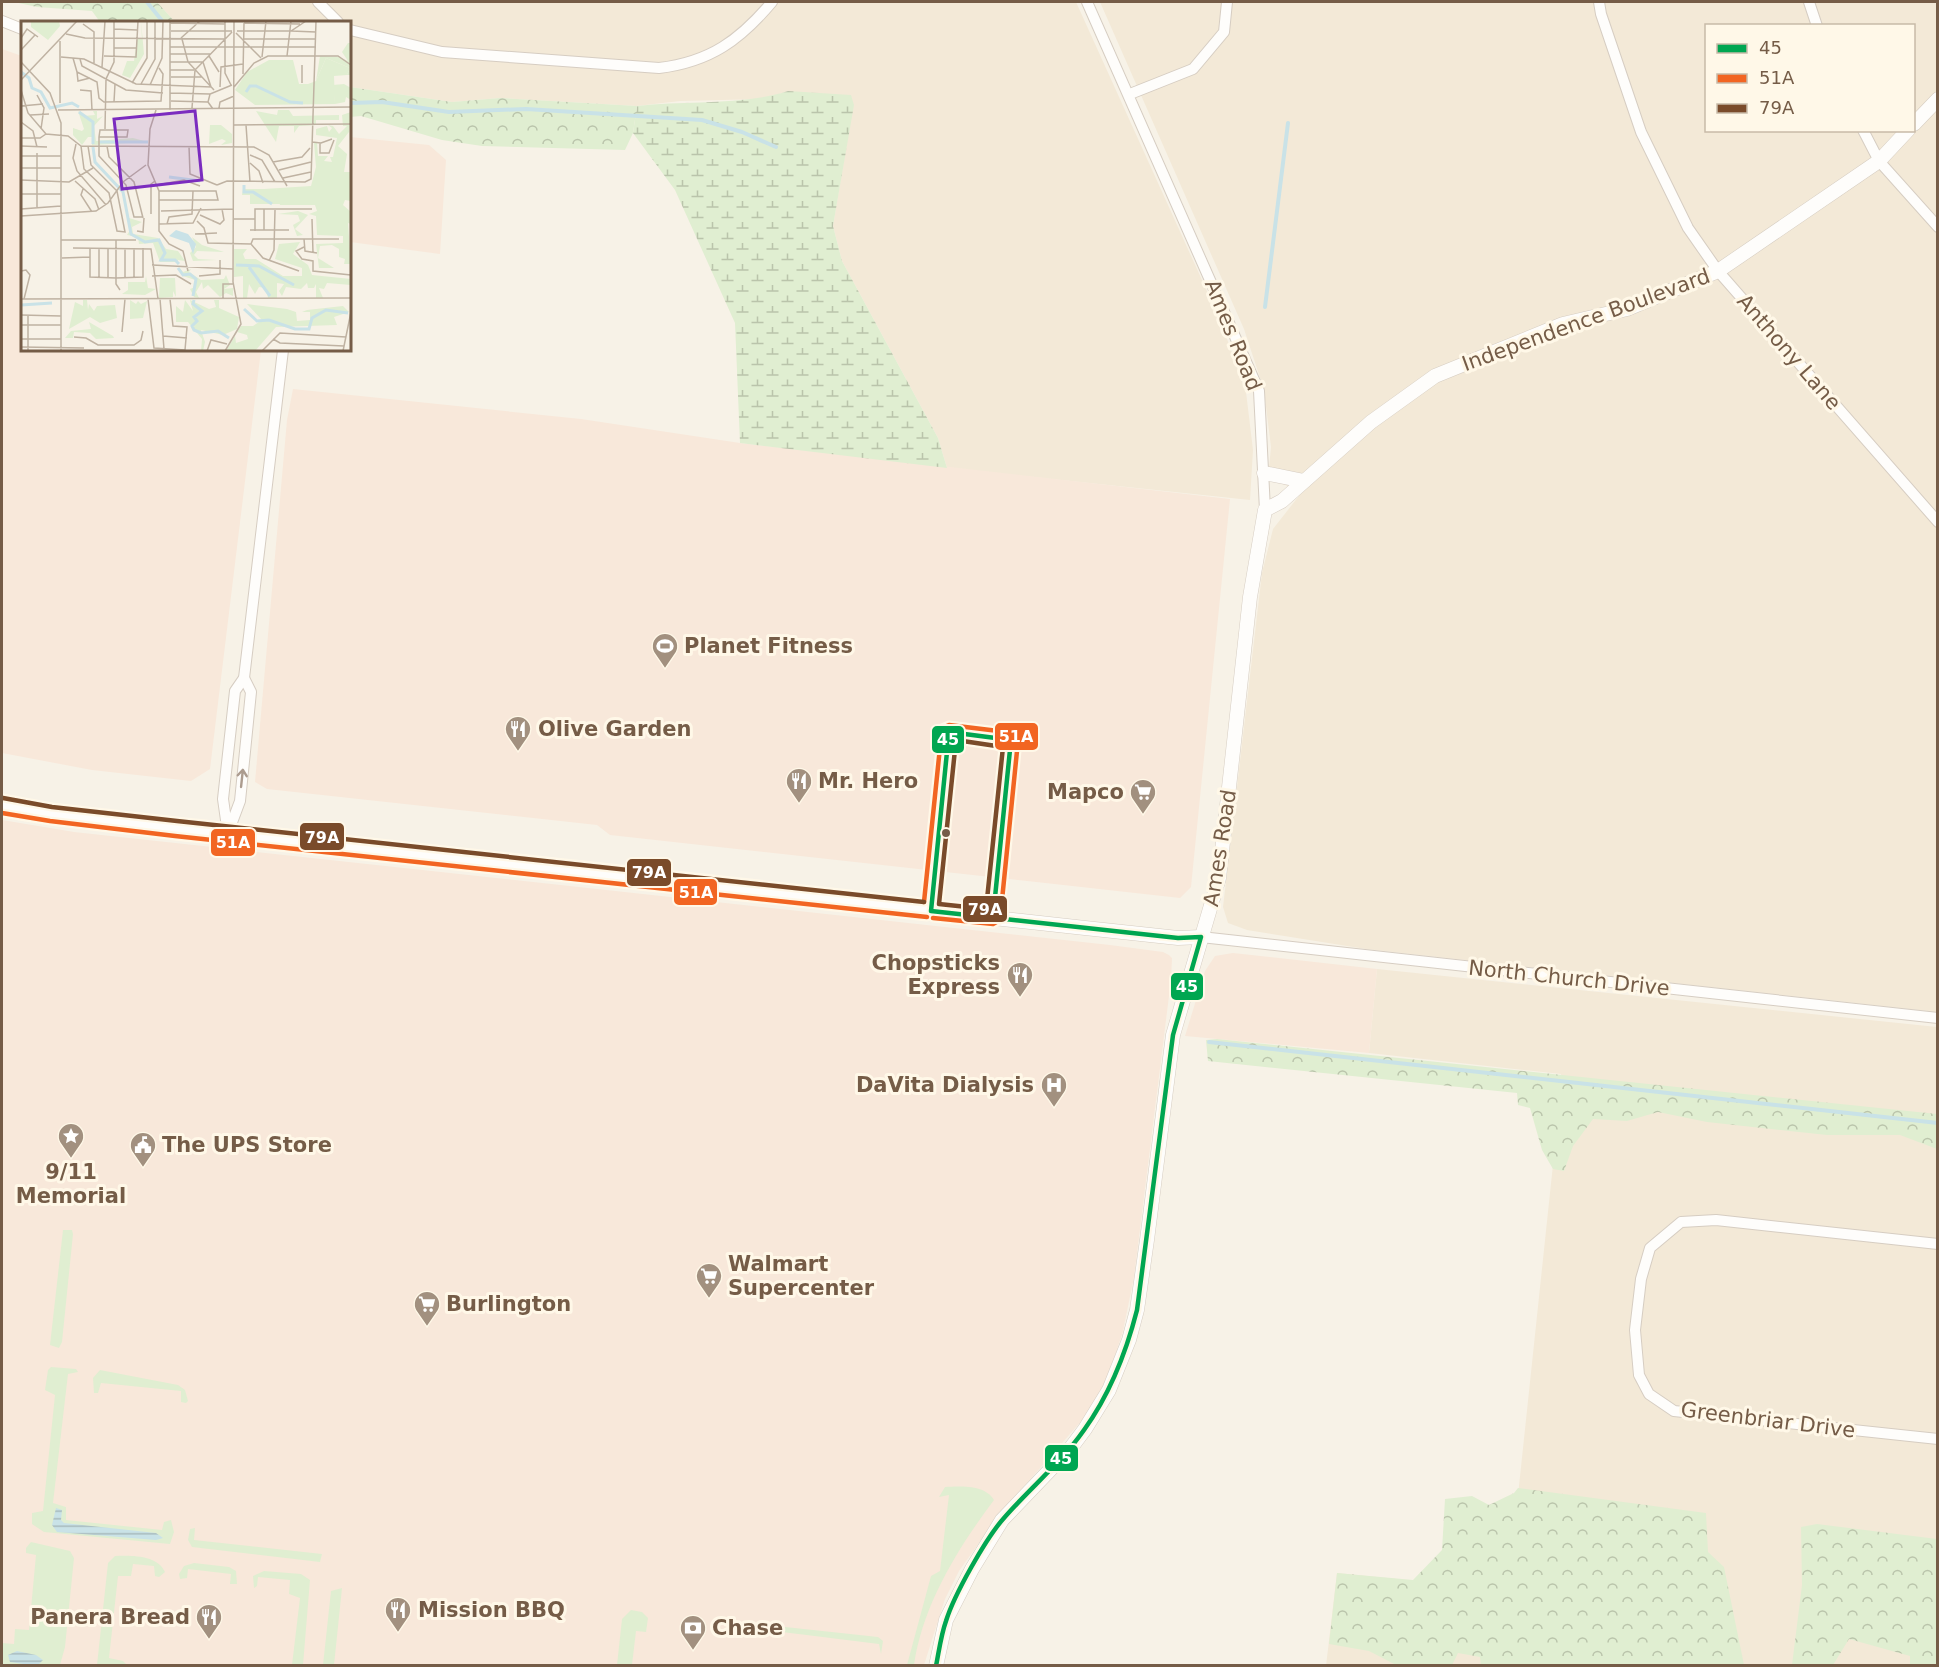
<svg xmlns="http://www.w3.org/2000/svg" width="1939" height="1667" viewBox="0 0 1939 1667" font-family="'DejaVu Sans',sans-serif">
	<defs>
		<pattern id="forest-crowns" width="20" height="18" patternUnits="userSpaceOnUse" patternTransform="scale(1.5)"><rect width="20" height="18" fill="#e0eed1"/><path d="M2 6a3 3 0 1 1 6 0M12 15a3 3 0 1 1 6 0" fill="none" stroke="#bac4ab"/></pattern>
		<pattern id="wetland-marsh" width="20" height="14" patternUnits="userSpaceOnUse" patternTransform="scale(1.5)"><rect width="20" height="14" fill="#e0eed1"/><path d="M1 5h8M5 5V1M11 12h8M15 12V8" fill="none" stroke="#bac4ab"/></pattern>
		<pattern id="water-rules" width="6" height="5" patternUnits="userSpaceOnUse" patternTransform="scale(1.5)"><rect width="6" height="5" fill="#c9e2e7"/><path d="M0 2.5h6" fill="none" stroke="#a8babd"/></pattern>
	</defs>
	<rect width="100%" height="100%" fill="#f7f2e7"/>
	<g fill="#f3e9d7" fill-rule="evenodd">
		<polygon points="157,2 1076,2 1221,322 1246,392 1253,450 1250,500 947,468 938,438 842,261 833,226 853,106 788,91 764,99 680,101 637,106 500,98 452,102 350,87 350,22 175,22"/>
		<path d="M1100,2H1937V1012L1366,949L1247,930L1228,923L1223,907L1262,573L1273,529L1302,492L1268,478L1271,447L1264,390L1244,329ZM1706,26H1914V130H1706Z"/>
		<polygon points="1377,969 1937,1027 1937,1665 1326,1666 1337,1573 1508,1590 1561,1089 1561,1074 1369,1053"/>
	</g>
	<g fill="#f8e8da">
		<polygon points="2,49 22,56 22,350 261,350 210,769 191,781 92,770 2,753"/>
		<polygon points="350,137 429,145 446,160 440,254 350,242"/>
		<polygon points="293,389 581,419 740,443 1230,499 1191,887 1180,898 610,835 597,825 267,789 255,782 287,420"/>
		<polygon points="2,820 74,832 1110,945 1163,952 1169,955 1172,958 1171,980 1134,1277 1123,1331 1113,1362 1104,1385 1084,1418 999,1515 959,1571 945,1599 924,1665 2,1666"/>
		<polygon points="1233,953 1377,969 1369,1053 1185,1036 1205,971 1215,956"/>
	</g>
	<g fill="#e0eed1">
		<polygon points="63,1230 72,1230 73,1234 62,1342 59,1348 50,1345"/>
		<polygon points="51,1367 76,1369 78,1372 68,1374 53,1503 66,1507 66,1520 162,1530 164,1522 171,1520 174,1532 170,1544 44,1532 32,1524 32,1513 43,1511 55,1395 45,1390 48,1370"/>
		<polygon points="100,1370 178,1385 185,1390 188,1401 186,1403 181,1402 181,1391 101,1383 98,1393 94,1393 93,1378"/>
		<path d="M945,1487C961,1486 986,1485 994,1500C958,1548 923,1604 914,1665H907L931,1576L940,1571L949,1495L939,1497Z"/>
		<polygon points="195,1528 194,1540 322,1554 320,1562 192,1547 188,1540 190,1529"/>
		<polygon points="31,1542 70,1551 74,1558 65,1647 60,1665 2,1666 2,1643 14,1644 15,1629 29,1630 36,1555 26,1553 26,1548"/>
		<path d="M115,1556C131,1555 158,1555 165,1572L159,1577L155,1576L154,1566L133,1564L131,1576H118L109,1658L123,1661L127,1665H97L108,1563Z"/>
		<polygon points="194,1563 229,1567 236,1571 237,1584 230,1584 231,1574 188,1569 187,1578 180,1579 179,1574 184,1566"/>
		<polygon points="264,1571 301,1574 310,1580 303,1665 292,1665 300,1598 289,1594 290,1580 258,1577 257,1586 254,1588 253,1576"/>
		<polygon points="342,1588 334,1665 323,1665 331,1591"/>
		<polygon points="631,1610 642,1612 648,1618 646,1632 636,1631 632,1665 617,1665 622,1619"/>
		<polygon points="776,1626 878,1637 883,1641 881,1654 879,1644 774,1631 774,1627"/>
	</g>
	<g fill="url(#forest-crowns)">
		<polygon points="14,2 157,2 175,22 100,22 92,11 37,7"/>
		<polygon points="350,87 452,102 500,98 637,106 633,133 625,150 482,146 442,140 361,116 350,117"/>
		<polygon points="1217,1039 1937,1114 1937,1149 1900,1135 1827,1135 1707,1122 1658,1112 1627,1121 1593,1119 1573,1146 1564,1171 1553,1169 1542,1150 1530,1108 1518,1105 1517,1093 1208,1061 1206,1040"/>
		<polygon points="1518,1488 1706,1513 1708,1552 1724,1567 1744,1665 1481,1666 1480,1657 1458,1653 1452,1665 1396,1665 1369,1651 1329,1644 1337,1573 1413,1580 1442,1550 1445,1499 1472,1496 1489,1505 1514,1493"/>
		<polygon points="1817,1524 1937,1539 1937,1665 1910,1665 1910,1656 1849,1639 1833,1665 1792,1665 1802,1585 1801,1527"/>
	</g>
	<path fill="url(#wetland-marsh)" d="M788,91L851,95L854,105L833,226L842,261L938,438L947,468L740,443L735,323L675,190L633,133L637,106C686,100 742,106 788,91Z"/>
	<g fill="url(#water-rules)">
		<polygon points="56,1508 62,1510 61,1520 64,1523 156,1533 163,1538 156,1540 57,1532 52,1525"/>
		<polygon points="17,1651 36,1655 43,1660 37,1666 10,1662 8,1655"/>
	</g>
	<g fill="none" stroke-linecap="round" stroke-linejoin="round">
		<g stroke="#c9e2e7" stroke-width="4">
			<polyline points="147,2 163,22"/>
			<polyline points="350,103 382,102 449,112 526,109 702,120 742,132 776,147"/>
			<polyline points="1265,307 1288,123"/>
			<polyline points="1209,1042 1938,1123"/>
		</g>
		<g stroke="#d6cdc2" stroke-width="12">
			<g id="minor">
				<polyline points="318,2 338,22"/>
				<polyline points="1087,2 1259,391 1265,510"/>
				<polyline points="1599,2 1601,14 1641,132 1688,228 1718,271 1938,522"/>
				<polyline points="1809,2 1817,26"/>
				<polyline points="2,21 22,29"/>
				<path d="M350,30L442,52L659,68C710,62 740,40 772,2"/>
				<polyline points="1130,94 1193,69 1224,32 1227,2"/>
				<polyline points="1863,130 1879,161 1938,227"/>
				<polyline points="228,833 240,801 251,692 244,678"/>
				<polyline points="228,834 223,799 235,691 244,678 283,350"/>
				<polyline points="1201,937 1938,1018"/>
				<polyline points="1938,1244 1716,1220 1681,1222 1650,1248 1641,1279 1635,1330 1639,1375 1649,1394 1674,1411 1938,1439"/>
			</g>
		</g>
		<g stroke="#d6cdc2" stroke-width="15">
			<g id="tertiary">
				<polyline points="1914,124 1938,99"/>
				<polyline points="1264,473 1304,481"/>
				<polyline points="2,805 51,814 1085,928 1178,938 1201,937"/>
				<polyline points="936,1666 946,1620 972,1569 1002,1520 1070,1449 1085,1429 1109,1390 1129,1340 1137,1310 1147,1240 1173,1035 1219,878 1250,597 1265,510 1282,501 1371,422 1435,376 1563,324 1627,309 1718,271 1879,161 1908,130"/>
			</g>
		</g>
		<use href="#minor" stroke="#fefdfb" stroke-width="10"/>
		<use href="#tertiary" stroke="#fefdfb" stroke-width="14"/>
		<g stroke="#fff8e8" stroke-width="9">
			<path id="bus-1" d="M936,1666C939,1651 941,1635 946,1621C954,1595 986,1538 1004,1518C1030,1488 1061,1463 1084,1430C1110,1394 1126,1353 1137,1310L1173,1035L1201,937L1178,938L931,911L949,732L1011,740L993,917"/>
		</g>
		<g stroke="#fff8e8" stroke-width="9">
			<g id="bus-2">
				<polyline points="2,813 50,821 175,836 927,917"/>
				<polyline points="924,902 942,728 949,725 1015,733 1018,741 1000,920 993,924 933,918"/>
			</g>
		</g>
		<g stroke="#fff8e8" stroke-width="9">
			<g id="bus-3">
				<polygon points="956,740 1003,747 986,909 939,904"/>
				<polyline points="3,798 52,807 177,821 924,902"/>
			</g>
		</g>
		<use href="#bus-1" stroke="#00a651" stroke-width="4.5"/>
		<use href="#bus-2" stroke="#f26522" stroke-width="4.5"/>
		<use href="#bus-3" stroke="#7a4b2a" stroke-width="4.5"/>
	</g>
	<defs><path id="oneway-shaft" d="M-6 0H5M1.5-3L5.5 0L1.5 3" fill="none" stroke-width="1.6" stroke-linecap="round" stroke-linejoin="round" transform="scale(1.5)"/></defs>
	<use stroke="#ac9c8f" href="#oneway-shaft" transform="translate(242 778) rotate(-84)"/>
	<defs>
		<g id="stadium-pin" transform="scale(1.35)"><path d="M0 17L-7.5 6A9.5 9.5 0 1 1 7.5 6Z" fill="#a2907f" stroke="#fff8e8"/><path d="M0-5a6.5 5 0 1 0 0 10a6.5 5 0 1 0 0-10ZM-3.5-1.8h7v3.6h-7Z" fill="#fff"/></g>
		<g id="restaurant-pin" transform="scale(1.35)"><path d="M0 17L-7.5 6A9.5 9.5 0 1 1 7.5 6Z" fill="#a2907f" stroke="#fff8e8"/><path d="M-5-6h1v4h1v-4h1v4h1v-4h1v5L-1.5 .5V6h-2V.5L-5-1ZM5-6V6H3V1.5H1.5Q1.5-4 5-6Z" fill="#fff"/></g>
		<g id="supermarket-pin" transform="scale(1.35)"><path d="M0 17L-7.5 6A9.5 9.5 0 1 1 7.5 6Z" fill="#a2907f" stroke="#fff8e8"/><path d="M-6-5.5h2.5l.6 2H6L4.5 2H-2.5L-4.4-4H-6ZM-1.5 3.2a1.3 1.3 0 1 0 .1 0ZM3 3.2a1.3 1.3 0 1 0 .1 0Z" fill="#fff"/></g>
		<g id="hospital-pin" transform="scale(1.35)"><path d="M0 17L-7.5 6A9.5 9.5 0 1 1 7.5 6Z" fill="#a2907f" stroke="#fff8e8"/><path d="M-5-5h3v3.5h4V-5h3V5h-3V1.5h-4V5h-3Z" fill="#fff"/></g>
		<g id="sight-pin" transform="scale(1.35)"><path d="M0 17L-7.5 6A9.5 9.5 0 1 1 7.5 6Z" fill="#a2907f" stroke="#fff8e8"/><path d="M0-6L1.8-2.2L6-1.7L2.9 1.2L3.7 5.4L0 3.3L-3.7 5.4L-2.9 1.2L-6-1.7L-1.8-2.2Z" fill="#fff"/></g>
		<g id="civic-pin" transform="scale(1.35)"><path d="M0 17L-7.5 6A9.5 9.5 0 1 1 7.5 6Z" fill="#a2907f" stroke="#fff8e8"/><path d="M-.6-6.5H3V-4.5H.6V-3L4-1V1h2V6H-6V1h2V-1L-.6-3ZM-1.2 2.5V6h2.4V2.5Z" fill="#fff"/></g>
		<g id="bank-pin" transform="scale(1.35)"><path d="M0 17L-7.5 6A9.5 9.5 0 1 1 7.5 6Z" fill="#a2907f" stroke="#fff8e8"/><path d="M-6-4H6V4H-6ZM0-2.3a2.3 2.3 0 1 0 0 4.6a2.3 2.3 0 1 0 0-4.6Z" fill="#fff"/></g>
	</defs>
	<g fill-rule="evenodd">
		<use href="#stadium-pin" x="665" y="646"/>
		<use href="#restaurant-pin" x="518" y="729"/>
		<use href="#restaurant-pin" x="799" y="781"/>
		<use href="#supermarket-pin" x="1143" y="792"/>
		<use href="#restaurant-pin" x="1020" y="975"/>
		<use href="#hospital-pin" x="1054" y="1085"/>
		<use href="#sight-pin" x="71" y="1136"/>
		<use href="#civic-pin" x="143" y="1145"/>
		<use href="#supermarket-pin" x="709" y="1276"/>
		<use href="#supermarket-pin" x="427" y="1304"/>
		<use href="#restaurant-pin" x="398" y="1610"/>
		<use href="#restaurant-pin" x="209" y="1617"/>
		<use href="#bank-pin" x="693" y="1628"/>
	</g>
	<circle fill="#755c47" stroke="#fff8e8" stroke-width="2" cx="946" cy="833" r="5"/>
	<g text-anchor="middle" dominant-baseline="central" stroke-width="6" stroke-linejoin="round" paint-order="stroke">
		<g font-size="21" fill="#755c47" stroke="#fff8e8">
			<text transform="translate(1586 320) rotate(-20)">Independence Boulevard</text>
			<text transform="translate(1233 335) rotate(68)">Ames Road</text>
			<text transform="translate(1789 352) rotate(49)">Anthony Lane</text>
			<text transform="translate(1220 848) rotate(-81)">Ames Road</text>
			<text transform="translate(1569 978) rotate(6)">North Church Drive</text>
			<text transform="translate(1768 1420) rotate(7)">Greenbriar Drive</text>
		</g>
		<g font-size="21" font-weight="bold" fill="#755c47" stroke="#fff8e8" text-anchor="start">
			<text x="684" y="646">Planet Fitness</text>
			<text x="538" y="729">Olive Garden</text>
			<text x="818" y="781">Mr. Hero</text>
			<text x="1124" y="792" text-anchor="end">Mapco</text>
			<text x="1000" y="963" text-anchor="end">Chopsticks<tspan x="1000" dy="24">Express</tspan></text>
			<text x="1034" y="1085" text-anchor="end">DaVita Dialysis</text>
			<text x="162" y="1145">The UPS Store</text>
			<text x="71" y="1172" text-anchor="middle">9/11<tspan x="71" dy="24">Memorial</tspan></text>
			<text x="728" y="1264">Walmart<tspan x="728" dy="24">Supercenter</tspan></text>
			<text x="446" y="1304">Burlington</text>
			<text x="418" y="1610">Mission BBQ</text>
			<text x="190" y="1617" text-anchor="end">Panera Bread</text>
			<text x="712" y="1628">Chase</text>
		</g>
	</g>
	<g transform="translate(21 21)">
		<rect width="330" height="330" fill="#f7f2e7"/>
		<path d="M305,37L329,47L326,54L313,55L314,83L234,84L214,69L226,51L248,39H272L278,63H287L295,60ZM189,104H200L211,113V122L200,124L205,120L201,118L188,123ZM262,167L266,170L259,173L260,183H229V174H221L222,168H255L257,171Z" fill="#e0eed1"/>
		<path d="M10,0H38L39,5L27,19L10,6ZM120,0L123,33L109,57L101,54L106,40H113L116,18H121ZM327,22H330V54H326L329,47L305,37L295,60L299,35L318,36L327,40L321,31ZM323,63L330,67V79L325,76L324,81L314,83L312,64ZM257,89H268L272,95L318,94V99H295V104L278,105L273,112V105H258L255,121L235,90L256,94ZM57,90L62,95L74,94L72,90H76V98L82,95L73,105L75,120L112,117L127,121L71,124V116H67L61,124L52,114V107L61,110L63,108ZM330,91L328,111L317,125L326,133L323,151H330V180L324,179L322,184L330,191V203L327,202L330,243H323L324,238L318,236V228L311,224L299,225L297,237L313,247H298L295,223L322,222V215L296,214L295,195L288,193L296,190L294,184H259L255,168H243L290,165L295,146L293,122H296L297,135H307L303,140L311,141L309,136H312L316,117L295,114V108L306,105L308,111L311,107L307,104L312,105L318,113L326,105H322L321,94ZM100,166L108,197L121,201L111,206L112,213L137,217L145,228L157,230L164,240L157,239V245L156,241H139L132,222L118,223L117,216L106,214L109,209ZM277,190L287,194L274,208L282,214L276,215L272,204L279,200L277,194L257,193ZM171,216L181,224L203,231L176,230L173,234L177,238L196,239L172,240L169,232L175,226ZM279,221L272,233L287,244L291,254L330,258V264L306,262L303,268L298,267L302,277H295V263L293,267H287L286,262L280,268L265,266L261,275L258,270L263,263L256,262V277H247L245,267L238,266L234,273L228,263L226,277H222V255L213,256V228H226L222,233L224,238H235L262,255H281V247L254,238L258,223ZM158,246L162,251L170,248L168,251L180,259L203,258L205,254L209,264L203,268L212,267V275L205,272L199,276L187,264L182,268L181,261L175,271L178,277L173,276L169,268L174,266V259L162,255ZM125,255L127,267L135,268L124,274L101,273L107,269V261H124ZM139,257H154L155,276L152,270V276L138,277ZM62,279H66L67,289L68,283L73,290L76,285L94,284L96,297L79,302L69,296L48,308L54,281L62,285ZM109,279L115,283L117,280L120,283L126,280L122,297L109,298ZM164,279L172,290L169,279L188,288L195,286L193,279H198V287L218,296L216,308L202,314L180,309L184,321L182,330H180L181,318L167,301H155V285L162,291ZM226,283L266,288L275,291L276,300L289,299V291H281L286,289L322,285L328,291L313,296L316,304L255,306L234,330H205L214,315L215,322L227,318L226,314L216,311L220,305H232L241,299ZM68,301L92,315L93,317L75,318L69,312L53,311L52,317H44L50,310L70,308Z" fill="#e0eed1"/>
		<path d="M155,209L167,213L175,223L172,233L168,222L148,215Z" fill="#c9e2e7"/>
		<path fill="none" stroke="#c9e2e7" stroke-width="3" d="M0,51L8,57L11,67L20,71L29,87L51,82L58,86M225,71L229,65H235L269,81L282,82M58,91L72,101V123M79,121H127M72,126L74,141L102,171L110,213L124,221L138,219L144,232L140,239H154L158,243M148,156L179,160M223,164V171H232L251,183M215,244L238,245L273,264M228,246L249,275M157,247L162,254L169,253L175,258L172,275M173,279L172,283L181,290L173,296L176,300L171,305L173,309L180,312L197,310L208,317M0,284L31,282M223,288L236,300L248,299L274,308H288L291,297L305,289L327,292"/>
		<path fill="none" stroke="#bfb2a2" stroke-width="1.5" d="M149,0V89M204,0V52L210,64M149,2L204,3M223,2L279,3M62,3L73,11V42M93,8L116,9M150,10H211M216,10H270L285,0M270,10L295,11M215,12L240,37M45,13L64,17L204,18M0,17L6,8L17,16M160,17L179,0M161,18L167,41L193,69M222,18H295M39,20V82M149,26H295M93,27H115M0,29L14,14M149,33H190M83,35L115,36L117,0M188,35L198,51M266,35L270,0M40,36L63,38L115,63L190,66L182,41H149M241,36L245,0M52,37L56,51L76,61L78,77L83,81L140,80L142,53L138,47M59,38L61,45L105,69L142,72M0,41L29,72L40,102V278M81,46L84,0M149,49H173M56,51L57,60L69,57M222,53L223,2M150,56H181M0,59L56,0M111,62L126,37V1M281,62V44M120,63L134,38V0M129,64L141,37L142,0M199,66L200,46L222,43M213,66L233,42L247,35H317L330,44M0,69L7,92L25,113L47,115L60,125L233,126L248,134L266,165M59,69L70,70L71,89M149,72L189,73M16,74L23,87L20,108M150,80L187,81M93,81L94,63M0,85L22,83M171,87L174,49L211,11M198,87L199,81L213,75M192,88L187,81L189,73L211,64M37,89L330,86M135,89L129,108L127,144L138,170V210L148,223L162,230L167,250M9,94L28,93M0,101L12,110L16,126M213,104L330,103M225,104L229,161M84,108L85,58L93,41V0M78,116H106L107,109H79L78,116V135L105,164L113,196H121M0,117H19L25,113M291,121L300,122L311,118M299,122V132H308L313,119M55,123L52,137L56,150L85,184M0,125L26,126M60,125L63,148L88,172L96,210L104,211L96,170L70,144L67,125M86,125L88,136L113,161L122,197M168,125L169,153L196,164M16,132V186M229,134L241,139L254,161M0,135H40M252,141L281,136L289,127M229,142L238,150L242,162M0,147H40M258,149L290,141M262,157L290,151M0,159L48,161L72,147M54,160L74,178L78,189M136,164L163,159L179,165M196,164L206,160L284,161L290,158L295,0M62,168L60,174L71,191M0,173H40M138,179H197L195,170H138M0,188L40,185M243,188V209M140,190L212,188M130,193V163L134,160M179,194L199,203L203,199L201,188M0,195L75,190L87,182L102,161L125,144M212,198H234M291,198L292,232M176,200L183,207L187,222L230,223M138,203L172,202L180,187M146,203L148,196L171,193L172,170M229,209H268M116,210L122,211L123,197M234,210V188H291M174,213L196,212M283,218L284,230L296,232M40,219H115M95,219V263L99,269M230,223L232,218H318M230,223L242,237L278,250M283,226L275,230L281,238L292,240V250L330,254M52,227L130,228L137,278M69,227V256L95,257L122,256V227M87,227V257M104,227V257M113,227V257M41,237L69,236M248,240L253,229L254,189M131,244L212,248M0,250L5,249L9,254L3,278M131,255L155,254L170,263M178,255L199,253V239M78,257V227M0,278L330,277M127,278L133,327L164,329M139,278L143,328M149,278L152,305L166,306L164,329M202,278V263H213M0,294L40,295M0,304H40M101,311L104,278M142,315L166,317M53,316L65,317L77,324H113L120,319L122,310M0,318H40M252,318L259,322L323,325M0,326L63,327M7,330V295M40,330V278M186,330L190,319L206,323M204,330L220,303L212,261L213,0M241,330L259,312L325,316M322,330L330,291"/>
		<path fill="#7b2cbf" fill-opacity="0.15" stroke="#7b2cbf" stroke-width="3" d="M174,90L181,159L101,168L93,98Z"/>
		<rect width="330" height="330" fill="none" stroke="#755c47" stroke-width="3"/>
	</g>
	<g stroke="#fff8e8" stroke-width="2">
		<rect x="994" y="722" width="45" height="29" rx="6" fill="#f26522"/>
		<rect x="931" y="725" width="34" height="29" rx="6" fill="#00a651"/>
		<rect x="299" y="822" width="46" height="29" rx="6" fill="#7a4b2a"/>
		<rect x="210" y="828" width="46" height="29" rx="6" fill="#f26522"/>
		<rect x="626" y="858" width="46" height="29" rx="6" fill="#7a4b2a"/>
		<rect x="673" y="878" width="45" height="28" rx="6" fill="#f26522"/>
		<rect x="962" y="895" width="46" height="28" rx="6" fill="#7a4b2a"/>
		<rect x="1170" y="972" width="34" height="29" rx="6" fill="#00a651"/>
		<rect x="1044" y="1444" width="35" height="28" rx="6" fill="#00a651"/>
	</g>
	<g font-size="16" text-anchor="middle" font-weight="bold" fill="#fff">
		<text x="1016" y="742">51A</text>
		<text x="948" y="745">45</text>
		<text x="322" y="843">79A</text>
		<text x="233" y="848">51A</text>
		<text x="649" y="878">79A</text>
		<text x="696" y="898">51A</text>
		<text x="985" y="915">79A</text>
		<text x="1187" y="992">45</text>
		<text x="1061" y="1464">45</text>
	</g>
	<rect width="1939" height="1667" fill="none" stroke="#755c47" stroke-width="6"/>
	<rect x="1705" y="24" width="210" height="108" fill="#fff8e8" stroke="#c8baa8" stroke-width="1.5"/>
	<rect x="1717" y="44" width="30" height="9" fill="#00a651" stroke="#c8baa8" stroke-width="1.5"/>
	<text x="1759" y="54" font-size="18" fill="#755c47">45</text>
	<rect x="1717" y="74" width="30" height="9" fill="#f26522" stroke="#c8baa8" stroke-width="1.5"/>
	<text x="1759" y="84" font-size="18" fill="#755c47">51A</text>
	<rect x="1717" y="104" width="30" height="9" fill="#7a4b2a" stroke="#c8baa8" stroke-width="1.5"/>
	<text x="1759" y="114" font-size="18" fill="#755c47">79A</text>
</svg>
